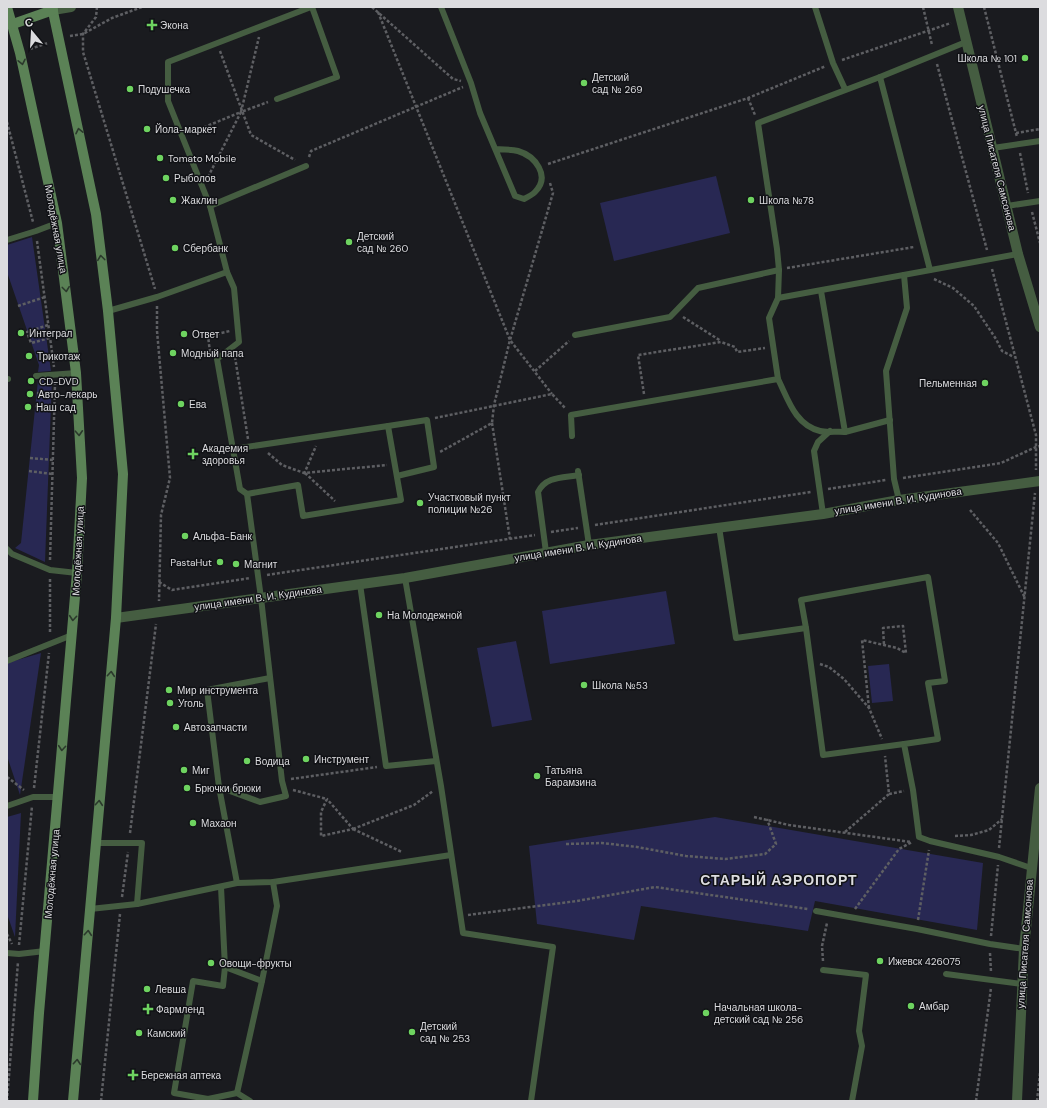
<svg xmlns="http://www.w3.org/2000/svg" width="1047" height="1108" viewBox="0 0 1047 1108" font-family="'DM Sans',sans-serif">
	<rect width="100%" height="100%" fill="#1a1b1f"/>
	<g fill="#282853">
		<polygon points="716,176 730,233 614,261 600,203"/>
		<polygon points="32,237 51,371 38,372 39,365 7,272 7,245"/>
		<polygon points="52,379 45,562 15,548 21,543 38,380"/>
		<polygon points="666,591 675,644 550,664 542,611"/>
		<polygon points="516,641 532,720 492,727 477,648"/>
		<polygon points="41,653 20,795 7,756 7,663"/>
		<polygon points="889,664 893,701 872,703 868,666"/>
		<polygon points="21,813 15,937 7,914 7,817"/>
		<polygon points="715,817 983,863 977,930 815,901 808,931 641,906 634,940 537,924 529,846"/>
	</g>
	<g fill="none" stroke-linecap="round" stroke-linejoin="round">
		<g stroke="#5e5f63" stroke-width="2.5" stroke-dasharray="3 2" stroke-linecap="butt">
			<polyline points="97,7 96,17 83,34 83,52 155,289"/>
			<polyline points="372,7 453,79 461,81"/>
			<polyline points="923,7 932,45"/>
			<polyline points="984,7 1017,137"/>
			<polyline points="378,12 510,340 494,405 492,423 440,452"/>
			<polyline points="70,36 83,34 112,18 142,7"/>
			<polyline points="30,49 48,43"/>
			<polyline points="220,51 251,135 295,160"/>
			<polyline points="842,60 951,23"/>
			<polyline points="937,64 987,250"/>
			<polyline points="748,98 755,115"/>
			<polyline points="7,122 33,222"/>
			<polyline points="190,133 241,112 259,37"/>
			<polyline points="1016,133 1040,129"/>
			<polyline points="1020,153 1028,193"/>
			<polyline points="309,157 311,151 463,87"/>
			<polyline points="548,164 748,98 826,66"/>
			<polyline points="208,177 241,112 268,102"/>
			<polyline points="550,183 553,193 510,340 552,394"/>
			<polyline points="1032,212 1040,243"/>
			<polyline points="37,241 54,367"/>
			<polyline points="787,268 914,247"/>
			<polyline points="992,269 1036,435 1036,470"/>
			<polyline points="934,279 953,288 974,306 996,339 1002,351 1014,357"/>
			<polyline points="18,306 45,297"/>
			<polyline points="157,306 157,331 170,478 161,515 159,601"/>
			<polyline points="683,317 721,341"/>
			<polyline points="48,325 27,332 31,343 50,338"/>
			<polyline points="210,352 208,336 230,331"/>
			<polyline points="235,357 248,439"/>
			<polyline points="535,371 569,341"/>
			<polyline points="37,393 55,394"/>
			<polyline points="644,394 638,355 721,342 735,347 737,352 765,348"/>
			<polyline points="35,406 54,408"/>
			<polyline points="435,418 552,394 565,408"/>
			<polyline points="492,423 510,539"/>
			<polyline points="268,453 282,465 304,473 387,465"/>
			<polyline points="30,458 53,460"/>
			<polyline points="29,471 52,474"/>
			<polyline points="305,473 335,501"/>
			<polyline points="304,474 316,446"/>
			<polyline points="903,478 1001,463 1036,447 1040,446"/>
			<polyline points="828,489 886,480"/>
			<polyline points="970,510 998,543 1025,598"/>
			<polyline points="595,525 811,492"/>
			<polyline points="551,532 578,528"/>
			<polyline points="50,560 55,384"/>
			<polyline points="267,575 535,535"/>
			<polyline points="50,579 50,634"/>
			<polyline points="159,582 172,590 250,578"/>
			<polyline points="820,664 829,667 844,679 869,708 882,739"/>
			<polyline points="869,708 862,640 897,648 906,653 903,626 883,628 884,645"/>
			<polyline points="7,777 24,790"/>
			<polyline points="291,779 377,767"/>
			<polyline points="34,788 49,653"/>
			<polyline points="293,790 327,799 321,812 321,836 353,829 327,799"/>
			<polyline points="889,794 904,791"/>
			<polyline points="754,817 789,825 911,842"/>
			<polyline points="353,829 414,805 433,791"/>
			<polyline points="353,829 402,852"/>
			<polyline points="845,832 889,794 885,756"/>
			<polyline points="130,833 156,624"/>
			<polyline points="955,836 971,835 989,830 1002,819"/>
			<polyline points="566,844 602,843 637,847 686,856 725,859 765,854 776,844 767,819"/>
			<polyline points="999,848 1035,493"/>
			<polyline points="122,897 128,852"/>
			<polyline points="855,909 899,849 912,842"/>
			<polyline points="468,915 577,901 655,887 808,909"/>
			<polyline points="918,920 929,850"/>
			<polyline points="7,934 12,944"/>
			<polyline points="991,936 998,865"/>
			<polyline points="19,945 32,806"/>
			<polyline points="990,953 991,972"/>
			<polyline points="823,961 822,946 827,923"/>
			<polyline points="7,1101 18,962"/>
			<polyline points="101,1101 120,914"/>
			<polyline points="976,1101 991,988"/>
			<polyline points="1037,1101 1040,1073"/>
		</g>
		<g stroke="#455d41" stroke-width="6">
			<path d="M441,7L471,83L480,113L515,196L524,199C528,197 532,195 535,192C551,176 535,156 518,151C511,149 503,150 496,149"/>
			<polyline points="815,7 833,63 845,89"/>
			<polyline points="880,77 930,270"/>
			<polyline points="277,99 337,77 312,7"/>
			<polyline points="993,148 1040,141"/>
			<polyline points="210,206 306,166"/>
			<polyline points="1007,206 1040,201"/>
			<polyline points="7,240 36,231 57,223"/>
			<polyline points="821,291 845,432 890,420"/>
			<polyline points="778,298 779,270 777,249 758,123 880,77 966,42"/>
			<polyline points="108,311 157,297 227,272 210,206 168,101 168,62 311,7"/>
			<polyline points="575,335 670,317 698,288 779,270"/>
			<polyline points="36,376 76,373"/>
			<polyline points="7,379 8,379"/>
			<path d="M778,379C788,399 795,425 820,431C827,433 837,431 845,432"/>
			<polyline points="388,426 427,420 434,467 397,476"/>
			<polyline points="572,436 571,415 778,379 769,318 778,298 1018,254"/>
			<polyline points="233,449 388,426 401,500 303,516 298,485 247,494"/>
			<polyline points="578,471 589,545"/>
			<polyline points="899,500 894,479 886,371 907,308 904,275"/>
			<polyline points="823,514 814,451 818,442 830,431"/>
			<polyline points="719,527 736,638 806,628 801,600 928,577 945,681 928,683 938,739 904,744 913,790 919,837 930,841 999,857 1031,868"/>
			<polyline points="7,549 12,554 50,570 77,573"/>
			<path d="M546,552L538,492C546,476 563,478 579,475"/>
			<polyline points="405,578 441,786 463,933 553,947 531,1101"/>
			<polyline points="360,584 386,766 436,761"/>
			<polyline points="806,628 823,755 904,744"/>
			<polyline points="7,661 72,635"/>
			<polyline points="219,787 260,802 286,796 282,781 261,598 247,494 240,489 217,359 239,342 234,288 227,272"/>
			<polyline points="7,806 33,797 58,797"/>
			<polyline points="95,843 142,843 137,904"/>
			<polyline points="237,883 219,787 207,690 270,678"/>
			<polyline points="221,887 225,967 223,986 193,981 174,1093 208,1099 237,1093 250,1101"/>
			<polyline points="90,909 137,904 237,883 273,882 451,855"/>
			<polyline points="816,911 917,929 990,944 1024,949"/>
			<polyline points="7,953 19,954 45,951"/>
			<polyline points="225,967 262,981 237,1093"/>
			<polyline points="823,970 866,975 859,1031 862,1046 852,1101"/>
			<polyline points="946,974 1022,984"/>
			<polyline points="262,981 277,906 273,882"/>
		</g>
		<g stroke="#455d41" stroke-width="10">
			<polyline points="958,7 1018,254 1040,327"/>
			<polyline points="53,10 71,7"/>
			<polyline points="116,618 405,578 589,545 823,514 899,500 1040,481"/>
			<polyline points="1017,1101 1024,949 1040,788"/>
		</g>
		<g stroke="#5b8256" stroke-width="10">
			<polyline points="7,7 20,53 57,223 76,373 82,478 77,573 39,1013 33,1101"/>
			<polyline points="52,7 96,214 108,311 123,474 116,618 73,1101"/>
			<polyline points="13,24 53,10"/>
		</g>
	</g>
	<defs><path id="oneway-chevron" d="M-2-3.5L2.5 0L-2 3.5" fill="none" stroke-width="1.6" stroke-linecap="round" stroke-linejoin="round"/></defs>
	<g stroke="#2b392c">
		<use href="#oneway-chevron" transform="translate(22 62) rotate(78)"/>
		<use href="#oneway-chevron" transform="translate(79 131) rotate(-102)"/>
		<use href="#oneway-chevron" transform="translate(101 258) rotate(-97)"/>
		<use href="#oneway-chevron" transform="translate(66 289) rotate(83)"/>
		<use href="#oneway-chevron" transform="translate(79 433) rotate(87)"/>
		<use href="#oneway-chevron" transform="translate(73 618) rotate(95)"/>
		<use href="#oneway-chevron" transform="translate(111 674) rotate(-85)"/>
		<use href="#oneway-chevron" transform="translate(62 748) rotate(95)"/>
		<use href="#oneway-chevron" transform="translate(99 803) rotate(-85)"/>
		<use href="#oneway-chevron" transform="translate(88 933) rotate(-85)"/>
		<use href="#oneway-chevron" transform="translate(77 1062) rotate(-85)"/>
	</g>
	<g fill="#6ed360" stroke="#111216" stroke-width="1.5">
		<path d="M150 19h4v4h4v4h-4v4h-4v-4h-4v-4h4z"/>
		<circle cx="1025" cy="58" r="4"/>
		<circle cx="584" cy="83" r="4"/>
		<circle cx="130" cy="89" r="4"/>
		<circle cx="147" cy="129" r="4"/>
		<circle cx="160" cy="158" r="4"/>
		<circle cx="166" cy="178" r="4"/>
		<circle cx="173" cy="200" r="4"/>
		<circle cx="751" cy="200" r="4"/>
		<circle cx="349" cy="242" r="4"/>
		<circle cx="175" cy="248" r="4"/>
		<circle cx="21" cy="333" r="4"/>
		<circle cx="184" cy="334" r="4"/>
		<circle cx="173" cy="353" r="4"/>
		<circle cx="29" cy="356" r="4"/>
		<circle cx="31" cy="381" r="4"/>
		<circle cx="985" cy="383" r="4"/>
		<circle cx="30" cy="394" r="4"/>
		<circle cx="181" cy="404" r="4"/>
		<circle cx="28" cy="407" r="4"/>
		<path d="M191 448h4v4h4v4h-4v4h-4v-4h-4v-4h4z"/>
		<circle cx="420" cy="503" r="4"/>
		<circle cx="185" cy="536" r="4"/>
		<circle cx="220" cy="562" r="4"/>
		<circle cx="236" cy="564" r="4"/>
		<circle cx="379" cy="615" r="4"/>
		<circle cx="584" cy="685" r="4"/>
		<circle cx="169" cy="690" r="4"/>
		<circle cx="170" cy="703" r="4"/>
		<circle cx="176" cy="727" r="4"/>
		<circle cx="306" cy="759" r="4"/>
		<circle cx="247" cy="761" r="4"/>
		<circle cx="184" cy="770" r="4"/>
		<circle cx="537" cy="776" r="4"/>
		<circle cx="187" cy="788" r="4"/>
		<circle cx="193" cy="823" r="4"/>
		<circle cx="880" cy="961" r="4"/>
		<circle cx="211" cy="963" r="4"/>
		<circle cx="147" cy="989" r="4"/>
		<circle cx="911" cy="1006" r="4"/>
		<path d="M146 1003h4v4h4v4h-4v4h-4v-4h-4v-4h4z"/>
		<circle cx="706" cy="1013" r="4"/>
		<circle cx="412" cy="1032" r="4"/>
		<circle cx="139" cy="1033" r="4"/>
		<path d="M131 1069h4v4h4v4h-4v4h-4v-4h-4v-4h4z"/>
	</g>
	<g text-anchor="middle" dominant-baseline="central" stroke-width="3" stroke-linejoin="round" paint-order="stroke">
		<g font-size="10" fill="#dcdcdf" stroke="#111216" text-anchor="start">
			<text x="160" y="25">Экона</text>
			<text x="1017" y="58" text-anchor="end">Школа № 101</text>
			<text x="592" y="77">Детский<tspan x="592" dy="12">сад № 269</tspan></text>
			<text x="138" y="89">Подушечка</text>
			<text x="155" y="129">Йола-маркет</text>
			<text x="168" y="158">Tomato Mobile</text>
			<text x="174" y="178">Рыболов</text>
			<text x="181" y="200">Жаклин</text>
			<text x="759" y="200">Школа №78</text>
			<text x="357" y="236">Детский<tspan x="357" dy="12">сад № 260</tspan></text>
			<text x="183" y="248">Сбербанк</text>
			<text x="29" y="333">Интеграл</text>
			<text x="192" y="334">Ответ</text>
			<text x="181" y="353">Модный папа</text>
			<text x="37" y="356">Трикотаж</text>
			<text x="39" y="381">CD-DVD</text>
			<text x="977" y="383" text-anchor="end">Пельменная</text>
			<text x="38" y="394">Авто-лекарь</text>
			<text x="189" y="404">Ева</text>
			<text x="36" y="407">Наш сад</text>
			<text x="202" y="448">Академия<tspan x="202" dy="12">здоровья</tspan></text>
			<text x="428" y="497">Участковый пункт<tspan x="428" dy="12">полиции №26</tspan></text>
			<text x="193" y="536">Альфа-Банк</text>
			<text x="212" y="562" text-anchor="end">PastaHut</text>
			<text x="244" y="564">Магнит</text>
			<text x="387" y="615">На Молодежной</text>
			<text x="592" y="685">Школа №53</text>
			<text x="177" y="690">Мир инструмента</text>
			<text x="178" y="703">Уголь</text>
			<text x="184" y="727">Автозапчасти</text>
			<text x="314" y="759">Инструмент</text>
			<text x="255" y="761">Водица</text>
			<text x="192" y="770">Миг</text>
			<text x="545" y="770">Татьяна<tspan x="545" dy="12">Барамзина</tspan></text>
			<text x="195" y="788">Брючки брюки</text>
			<text x="201" y="823">Махаон</text>
			<text x="888" y="961">Ижевск 426075</text>
			<text x="219" y="963">Овощи-фрукты</text>
			<text x="155" y="989">Левша</text>
			<text x="919" y="1006">Амбар</text>
			<text x="714" y="1007">Начальная школа-<tspan x="714" dy="12">детский сад № 256</tspan></text>
			<text x="156" y="1009">Фармленд</text>
			<text x="420" y="1026">Детский<tspan x="420" dy="12">сад № 253</tspan></text>
			<text x="147" y="1033">Камский</text>
			<text x="141" y="1075">Бережная аптека</text>
		</g>
		<g font-size="10" fill="#dcdcdf" stroke="#111216">
			<text transform="translate(997 168) rotate(76)">улица Писателя Самсонова</text>
			<text transform="translate(56 229) rotate(80)">Молодёжная улица</text>
			<text transform="translate(898 501) rotate(-9)">улица имени В. И. Кудинова</text>
			<text transform="translate(578 548) rotate(-9)">улица имени В. И. Кудинова</text>
			<text transform="translate(78 551) rotate(-87)">Молодёжная улица</text>
			<text transform="translate(258 598) rotate(-8)">улица имени В. И. Кудинова</text>
			<text transform="translate(52 874) rotate(-85)">Молодёжная улица</text>
			<text transform="translate(1025 944) rotate(-86)">улица Писателя Самсонова</text>
		</g>
		<g font-size="14" font-weight="bold" letter-spacing="1" fill="#dcdcdf" stroke="#111216">
			<text x="779" y="880">СТАРЫЙ АЭРОПОРТ</text>
		</g>
	</g>
	<rect width="1047" height="1108" fill="none" stroke="#dcdcdf" stroke-width="16"/>
	<g transform="translate(32 32) rotate(342)" stroke="#111216" stroke-width="3" paint-order="stroke">
	<path d="M0-3L7 15L0 10L-7 15Z" fill="#dcdcdf"/>
	<text y="-6" font-size="11" font-weight="bold" text-anchor="middle" fill="#dcdcdf">С</text>
	</g>
</svg>
